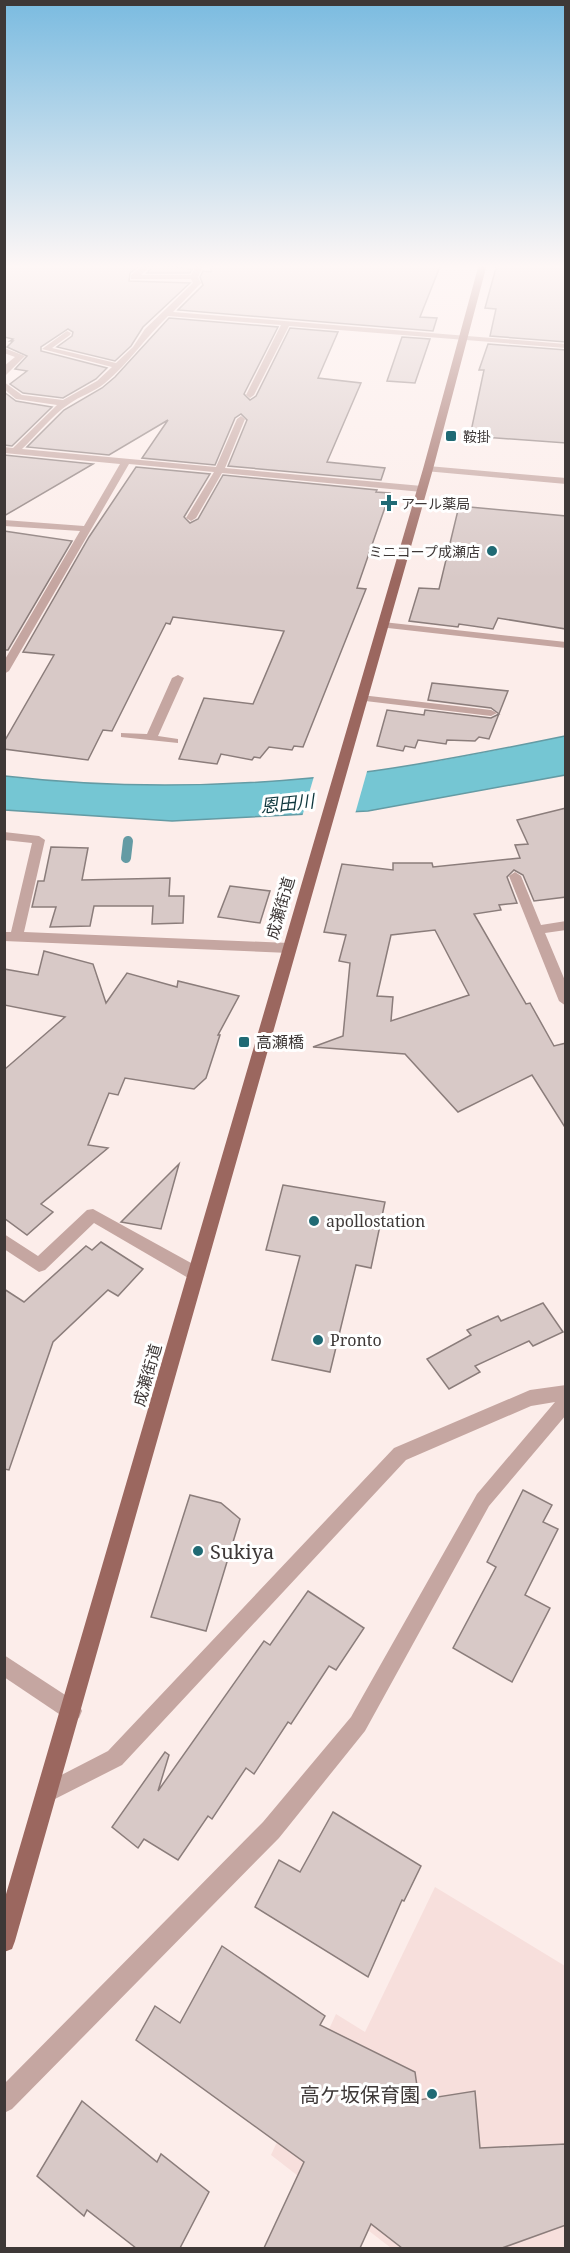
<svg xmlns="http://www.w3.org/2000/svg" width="570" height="2253" viewBox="0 0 570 2253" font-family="'Noto Serif','Noto Sans JP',serif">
	<rect width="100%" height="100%" fill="#fcedea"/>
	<polygon fill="#f7dfdc" points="435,1887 565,1966 565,2247 391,2248 271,2155 336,2014 365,2032"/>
	<path fill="#75c6d3" stroke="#649ba4" stroke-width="1.5" d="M565,736V775L368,811L172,821L5,810V776C126,790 252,787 373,771C437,762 502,749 565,736Z"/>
	<polygon fill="#fcedea" points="368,768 355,814 302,817 315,773"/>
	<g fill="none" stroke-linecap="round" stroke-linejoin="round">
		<polyline stroke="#649ba4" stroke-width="10" points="126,858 128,841"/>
	</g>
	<g fill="#d8c9c7" stroke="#8b7d7b" stroke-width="1.5" fill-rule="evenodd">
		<polygon points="4,264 142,264 130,273 129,281 190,283 143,327 131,346 115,361 57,347 72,336 73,332 68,329 41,347 41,351 107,368 96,379 63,398 23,393 10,384 27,371 15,369 27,356 7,347 13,341 10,341 13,339 4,337"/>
		<polygon points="155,264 192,269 190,273 147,273"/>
		<polygon points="212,264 441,264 420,317 437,318 433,331 178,310 203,285 200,277 203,271 211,272"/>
		<polygon points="497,264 566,264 566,342 490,336 496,309 485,308"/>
		<polygon points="169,318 278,327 244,394 250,400 256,396 290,328 338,332 318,378 361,383 327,462 385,468 381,480 228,466 247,420 241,414 235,418 215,465 142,458 168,420 109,455 27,447 64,410 102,388 115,377"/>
		<polygon points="402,337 430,339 415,383 387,381"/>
		<polygon points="488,344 566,350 566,443 470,436 484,370 479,370"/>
		<polygon points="4,392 16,401 52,407 12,446 4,445"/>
		<polygon points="4,455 93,464 4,516"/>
		<polygon points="136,467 210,474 184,517 190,523 198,519 223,475 377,490 376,492 390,493 357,588 366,589 303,747 294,746 292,750 269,747 260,758 254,757 252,760 221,754 217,764 179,759 204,698 253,704 284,631 173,617 170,624 166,623 112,731 103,730 88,760 4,749 4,742 54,655 23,652 89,537"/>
		<polygon points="459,506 566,516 566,629 498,618 493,629 459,624 458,627 409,621 419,588 439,589"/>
		<polygon points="4,531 72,541 8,650 4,650"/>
		<polygon points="432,683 508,691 489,739 479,737 475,741 447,740 446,744 418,740 415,748 405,746 403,751 377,746 387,710 424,715 425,710 491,718 499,714 491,708 428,700"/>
		<path d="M566,808V897L534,901L523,875L514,870L507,877L517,903L499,905L501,910L474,914L526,1004L530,1003L554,1046L566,1043V1129L532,1075L458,1112L405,1054L313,1047L343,1036L350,963L339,961L346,935L324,932L342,864L393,870V863H432L433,867L520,858L515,845L528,844L517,820ZM435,930L469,995L391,1021L393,997L377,996L391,935Z"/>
		<polygon points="51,847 88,848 82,880 170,878 169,896 184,896 183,923 152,924 153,906 94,906 90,926 50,927 56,907 32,907 38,881 44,881"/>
		<polygon points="230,886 270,891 260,923 218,917"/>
		<polygon points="44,951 93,964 106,1003 127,973 177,987 178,981 239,996 218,1035 220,1035 206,1078 194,1089 125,1078 118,1095 109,1093 88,1145 108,1148 41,1204 53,1212 27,1235 4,1218 5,1069 65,1017 4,1005 4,969 38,975"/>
		<polygon points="179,1164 161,1229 121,1222"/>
		<polygon points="283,1185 385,1202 371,1268 356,1265 330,1372 272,1360 300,1256 266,1250"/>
		<polygon points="101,1242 143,1269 118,1296 108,1290 53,1342 9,1470 4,1469 4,1289 24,1302 86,1246 92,1250"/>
		<polygon points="543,1303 563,1332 533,1346 529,1341 475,1366 480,1372 449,1389 427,1359 471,1335 467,1330 498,1316 501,1321"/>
		<polygon points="523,1490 552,1505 543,1522 558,1529 525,1595 550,1608 512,1682 453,1648 496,1567 487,1562"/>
		<polygon points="190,1495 221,1503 240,1519 206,1631 151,1617"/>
		<polygon points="308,1591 364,1628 336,1670 329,1666 291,1724 288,1722 254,1774 246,1768 212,1819 208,1816 178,1860 144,1839 138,1848 112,1827 165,1752 169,1755 158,1791 264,1641 270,1645"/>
		<polygon points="333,1812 421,1866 404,1901 402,1900 368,1977 255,1907 279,1860 300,1872"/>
		<polygon points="222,1946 325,2016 320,2025 415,2072 419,2100 475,2091 480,2148 566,2144 566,2225 502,2248 402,2248 371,2224 360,2248 264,2248 304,2162 136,2040 155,2006 180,2023"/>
		<polygon points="82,2101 157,2162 161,2154 209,2192 180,2248 136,2248 87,2210 84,2216 37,2176"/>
	</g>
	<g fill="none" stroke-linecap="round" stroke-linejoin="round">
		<g fill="#c5a6a1" fill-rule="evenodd">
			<path d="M145,264H153L141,275H191L197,264H204L198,277L201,283L173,312L566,344V348L289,326L254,395L250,398L246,395L281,325L168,316C145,338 129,363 105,383C94,392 80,396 69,404C52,415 37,435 22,449L216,467L237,419L241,416L245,419L225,468L422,486L427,489L422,492L222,473L196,518L191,521L186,518L214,472L129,464L9,671L4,674V661L80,531L4,526V520L84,526L120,464L4,453V447L13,448L57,405L16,399L4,389V382L22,395L63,400L97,381L112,367L42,349L67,331L71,333L70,335L52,348L116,363L133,347L145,329L193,283L191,279H131V275Z"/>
			<polygon points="4,348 25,356 4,377 4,366 15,357 4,353"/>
			<polygon points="428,466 566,478 566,484 425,471 423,469"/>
			<polygon points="383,622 566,642 566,648 379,627 379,623"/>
			<polygon points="178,675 184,678 158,736 178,739 178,743 121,737 121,733 147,734 172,678"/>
			<polygon points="361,695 491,710 497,713 491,716 357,700 357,696"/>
			<polygon points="4,832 39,836 45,840 24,932 289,943 296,948 289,953 4,941 4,932 11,932 32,843 4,840"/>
			<polygon points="515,872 521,876 541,925 566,921 566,930 545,933 566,983 566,1006 559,1001 509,876"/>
			<polygon points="93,1209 202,1269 204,1274 202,1279 196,1281 190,1279 94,1223 45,1270 39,1272 4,1249 4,1234 38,1256 87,1210"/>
			<polygon points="566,1385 566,1415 489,1506 365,1731 279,1838 12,2109 4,2113 4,2084 263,1822 351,1717 477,1494 555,1402 531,1406 406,1460 122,1765 49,1802 42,1799 39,1792 42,1785 108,1751 394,1448 530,1390"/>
			<polygon points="4,1655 79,1704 82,1711 79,1718 72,1721 65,1718 4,1677"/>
		</g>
		<polygon fill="#9b675f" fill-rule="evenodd" points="479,264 487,264 433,469 15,1941 12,1949 4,1952 4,1901 423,469"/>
	</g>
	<linearGradient id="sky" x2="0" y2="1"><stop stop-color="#7abbe0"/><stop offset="0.46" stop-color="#fef7f6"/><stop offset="1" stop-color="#fef7f6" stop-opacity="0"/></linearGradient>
	<rect width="570" height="579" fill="url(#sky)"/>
	<g fill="#206a74" stroke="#fff" stroke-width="2">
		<rect x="445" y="430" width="12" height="12" rx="3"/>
		<path d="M386 494h6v6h6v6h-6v6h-6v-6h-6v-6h6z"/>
		<circle cx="492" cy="551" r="6"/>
		<rect x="238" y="1036" width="12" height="12" rx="3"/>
		<circle cx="314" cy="1221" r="6"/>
		<circle cx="318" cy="1340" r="6"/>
		<circle cx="198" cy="1551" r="6"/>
		<circle cx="432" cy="2094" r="6"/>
	</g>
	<g text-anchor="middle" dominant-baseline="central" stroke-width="6" stroke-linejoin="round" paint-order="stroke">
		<g font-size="14" fill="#3e3837" stroke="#fff" text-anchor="start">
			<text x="463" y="436">鞍掛</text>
			<text x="401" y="503">アール薬局</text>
			<text x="480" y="551" text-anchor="end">ミニコープ成瀬店</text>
		</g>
		<g font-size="16" fill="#3e3837" stroke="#fff">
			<text transform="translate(280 908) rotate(-74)">成瀬街道</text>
			<text transform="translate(147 1375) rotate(-74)">成瀬街道</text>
		</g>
		<g font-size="16" fill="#3e3837" stroke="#fff" text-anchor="start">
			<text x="256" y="1042">高瀬橋</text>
			<text x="326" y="1221">apollostation</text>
			<text x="330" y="1340">Pronto</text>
		</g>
		<g font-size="18" font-style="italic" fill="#0f373d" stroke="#fff">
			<text transform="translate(287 803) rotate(-6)">恩田川</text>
		</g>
		<g font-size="20" fill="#3e3837" stroke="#fff" text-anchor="start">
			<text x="210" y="1551">Sukiya</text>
			<text x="420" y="2094" text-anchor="end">高ケ坂保育園</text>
		</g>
	</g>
	<rect width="570" height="2253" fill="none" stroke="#3e3837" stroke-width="12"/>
</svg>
